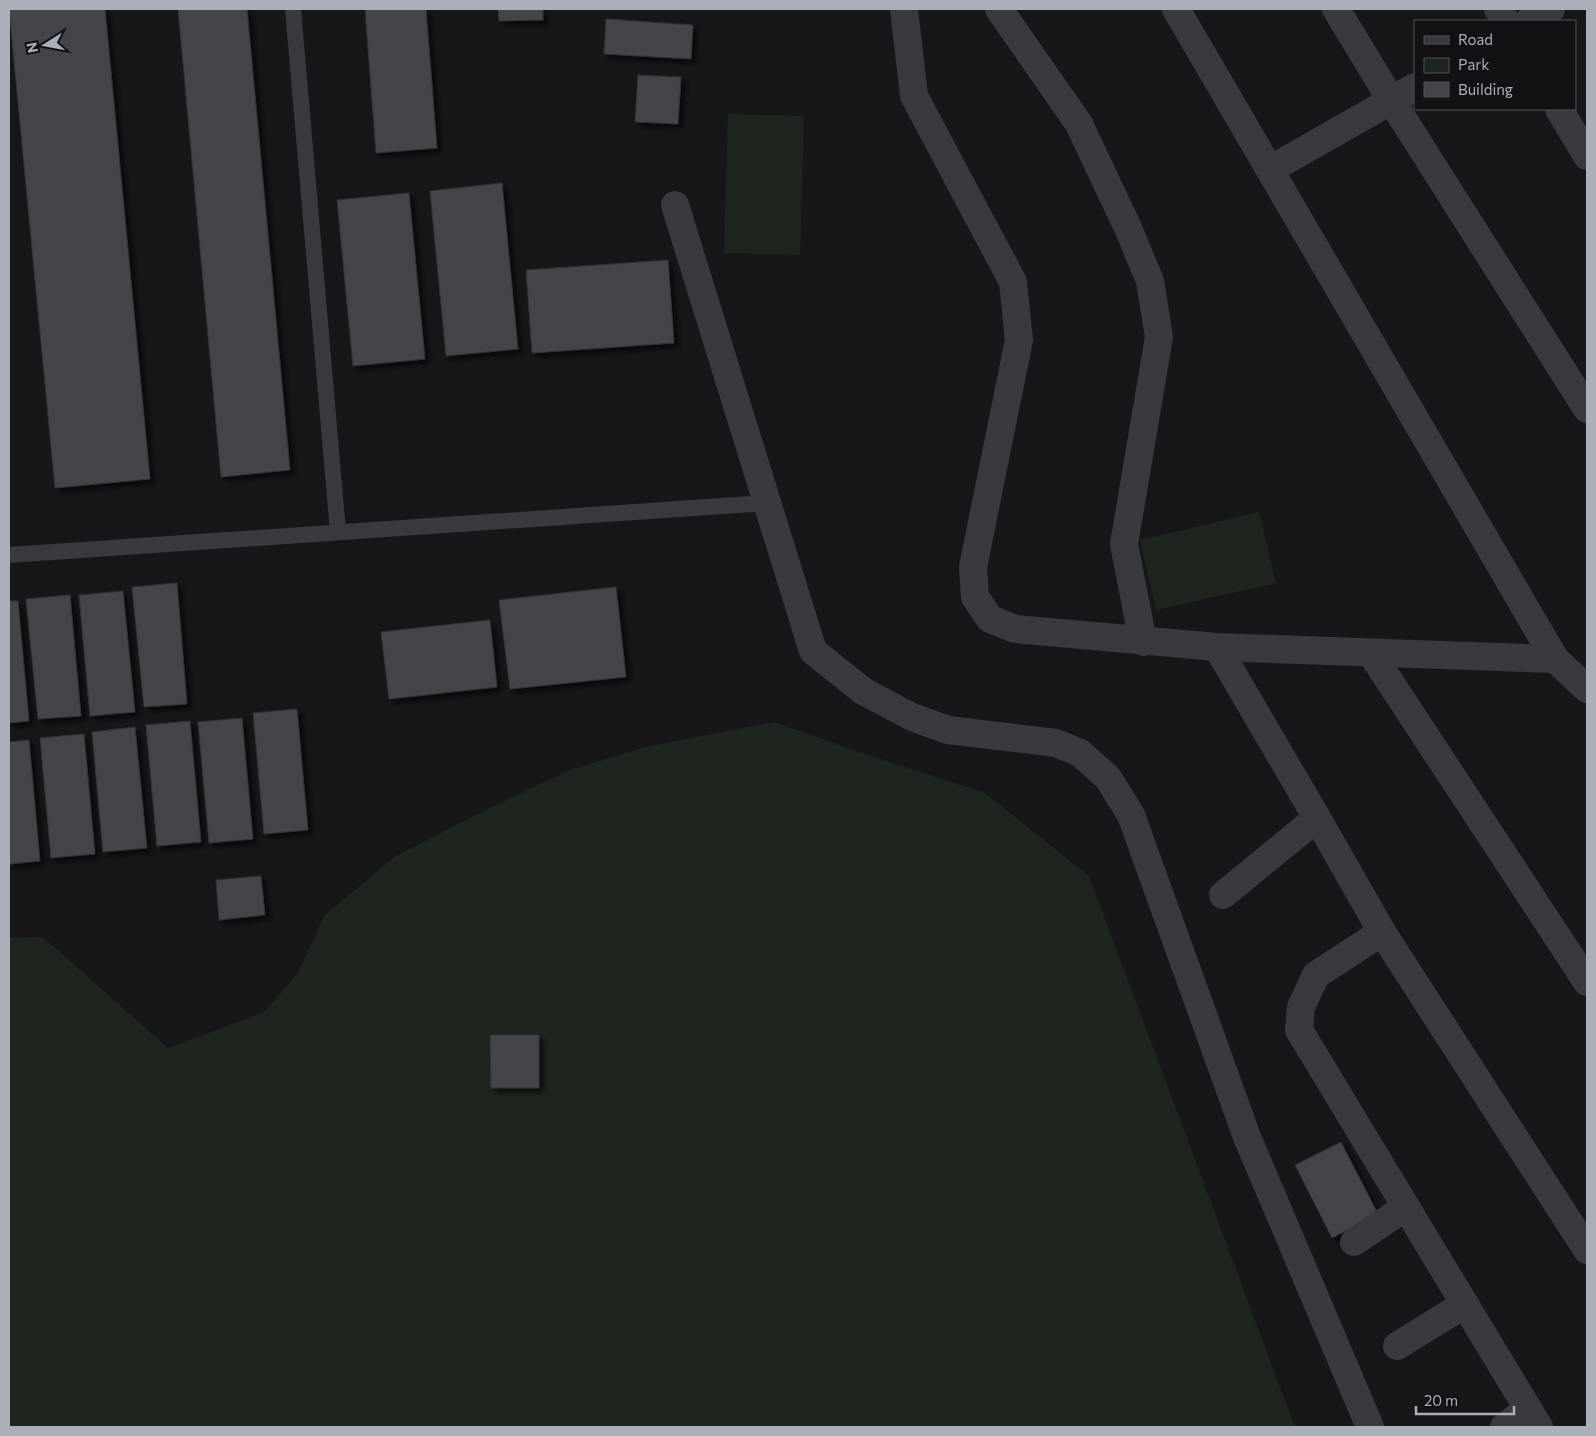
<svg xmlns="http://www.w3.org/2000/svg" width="1596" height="1436" viewBox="0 0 1596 1436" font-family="Commissioner,sans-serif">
	<defs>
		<filter id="shadow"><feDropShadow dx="4.5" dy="4.5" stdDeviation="2.5" flood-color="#0009"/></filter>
	</defs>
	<rect width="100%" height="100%" fill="#17171a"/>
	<g fill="#1d251e">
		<polygon points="728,114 804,116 800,255 724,253"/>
		<polygon points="1259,512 1276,583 1156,610 1140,540"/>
		<polygon points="774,722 859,752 985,793 1089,876 1295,1427 9,1427 9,938 43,937 168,1048 264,1012 298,973 324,916 394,857 489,808 570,770 645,747"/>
	</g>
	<g fill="#44454a" stroke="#313236" filter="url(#shadow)">
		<polygon points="9,9 105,9 150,479 55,488"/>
		<polygon points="178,9 247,9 290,470 221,477"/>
		<polygon points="365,9 426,9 437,148 376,153"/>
		<polygon points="498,9 543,9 543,20 499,21"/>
		<polygon points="606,19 693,25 691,59 604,54"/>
		<polygon points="638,75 681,77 678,124 635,122"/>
		<polygon points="502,183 518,349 446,356 430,191"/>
		<polygon points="409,193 425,359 353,366 337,200"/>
		<polygon points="668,260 674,343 532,353 526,270"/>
		<polygon points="177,583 187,704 144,707 132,587"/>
		<polygon points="616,587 626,677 510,689 499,600"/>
		<polygon points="123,591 135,712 90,716 79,595"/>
		<polygon points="70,595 81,716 38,719 26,599"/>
		<polygon points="9,601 18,601 29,721 9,723"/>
		<polygon points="490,620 497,687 389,699 381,632"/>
		<polygon points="297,709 308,830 264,834 253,713"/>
		<polygon points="242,718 253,839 209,843 198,722"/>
		<polygon points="190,721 201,842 157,846 146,725"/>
		<polygon points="135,727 147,848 103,852 92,732"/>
		<polygon points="84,734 95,854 51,858 40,738"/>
		<polygon points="29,740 40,861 9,864 9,742"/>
		<polygon points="261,876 265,915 219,920 216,880"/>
		<polygon points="490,1035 539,1035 539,1088 491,1088"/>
		<polygon points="1341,1142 1378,1214 1332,1238 1295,1165"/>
	</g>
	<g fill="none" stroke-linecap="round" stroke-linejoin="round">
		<g stroke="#383a3f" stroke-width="16">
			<polyline points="293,9 338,532"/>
			<polyline points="9,555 766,503"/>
		</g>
		<g stroke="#383a3f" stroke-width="28">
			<polyline points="904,9 914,96 1013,282 1019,340 973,567 975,597 990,619 1015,629 1217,647 1555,659"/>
			<polyline points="999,9 1079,124 1128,228 1150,281 1159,337 1124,544 1143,642"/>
			<polyline points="1176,9 1555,659 1587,689"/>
			<polyline points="1336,9 1391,100 1587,409"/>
			<polyline points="1498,9 1506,21"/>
			<polyline points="1529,21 1551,9"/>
			<polyline points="1559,109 1587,156"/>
			<polyline points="1271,169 1415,87"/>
			<polyline points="675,205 813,651 863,691 912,717 948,730 1056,743 1080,753 1108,778 1131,815 1247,1137 1370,1427"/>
			<polyline points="1217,647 1317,818 1382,932 1587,1250"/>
			<polyline points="1371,653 1587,982"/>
			<polyline points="1223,895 1317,818"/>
			<polyline points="1382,932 1316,975 1301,1007 1299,1030 1539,1427"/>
			<polyline points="1354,1242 1406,1207"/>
			<polyline points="1397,1346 1465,1304"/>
			<polyline points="1504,1427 1528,1409"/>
		</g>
	</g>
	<rect width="1596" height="1436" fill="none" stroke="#aaafb9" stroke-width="20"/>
	<rect x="1414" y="20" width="162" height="90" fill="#121215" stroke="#4f5157"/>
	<rect x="1424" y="36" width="25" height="8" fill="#383a3f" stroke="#4f5157"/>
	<text x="1458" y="45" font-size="15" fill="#aaafb9">Road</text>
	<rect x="1424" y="58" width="25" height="15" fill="#1d251e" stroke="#4f5157"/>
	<text x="1458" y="70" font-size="15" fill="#aaafb9">Park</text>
	<rect x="1424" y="82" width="25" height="15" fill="#44454a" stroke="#4f5157"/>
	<text x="1458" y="95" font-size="15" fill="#aaafb9">Building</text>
	<g transform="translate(45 45) rotate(259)" stroke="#121215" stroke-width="4" paint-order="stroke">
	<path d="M0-4L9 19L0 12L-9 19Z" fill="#aaafb9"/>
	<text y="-8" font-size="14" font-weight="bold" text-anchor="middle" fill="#aaafb9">N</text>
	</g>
	<path d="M1416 1406v8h98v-8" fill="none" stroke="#aaafb9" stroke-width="2.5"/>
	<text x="1424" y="1406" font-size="15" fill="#aaafb9" stroke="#121215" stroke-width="4" paint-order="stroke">20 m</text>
</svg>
